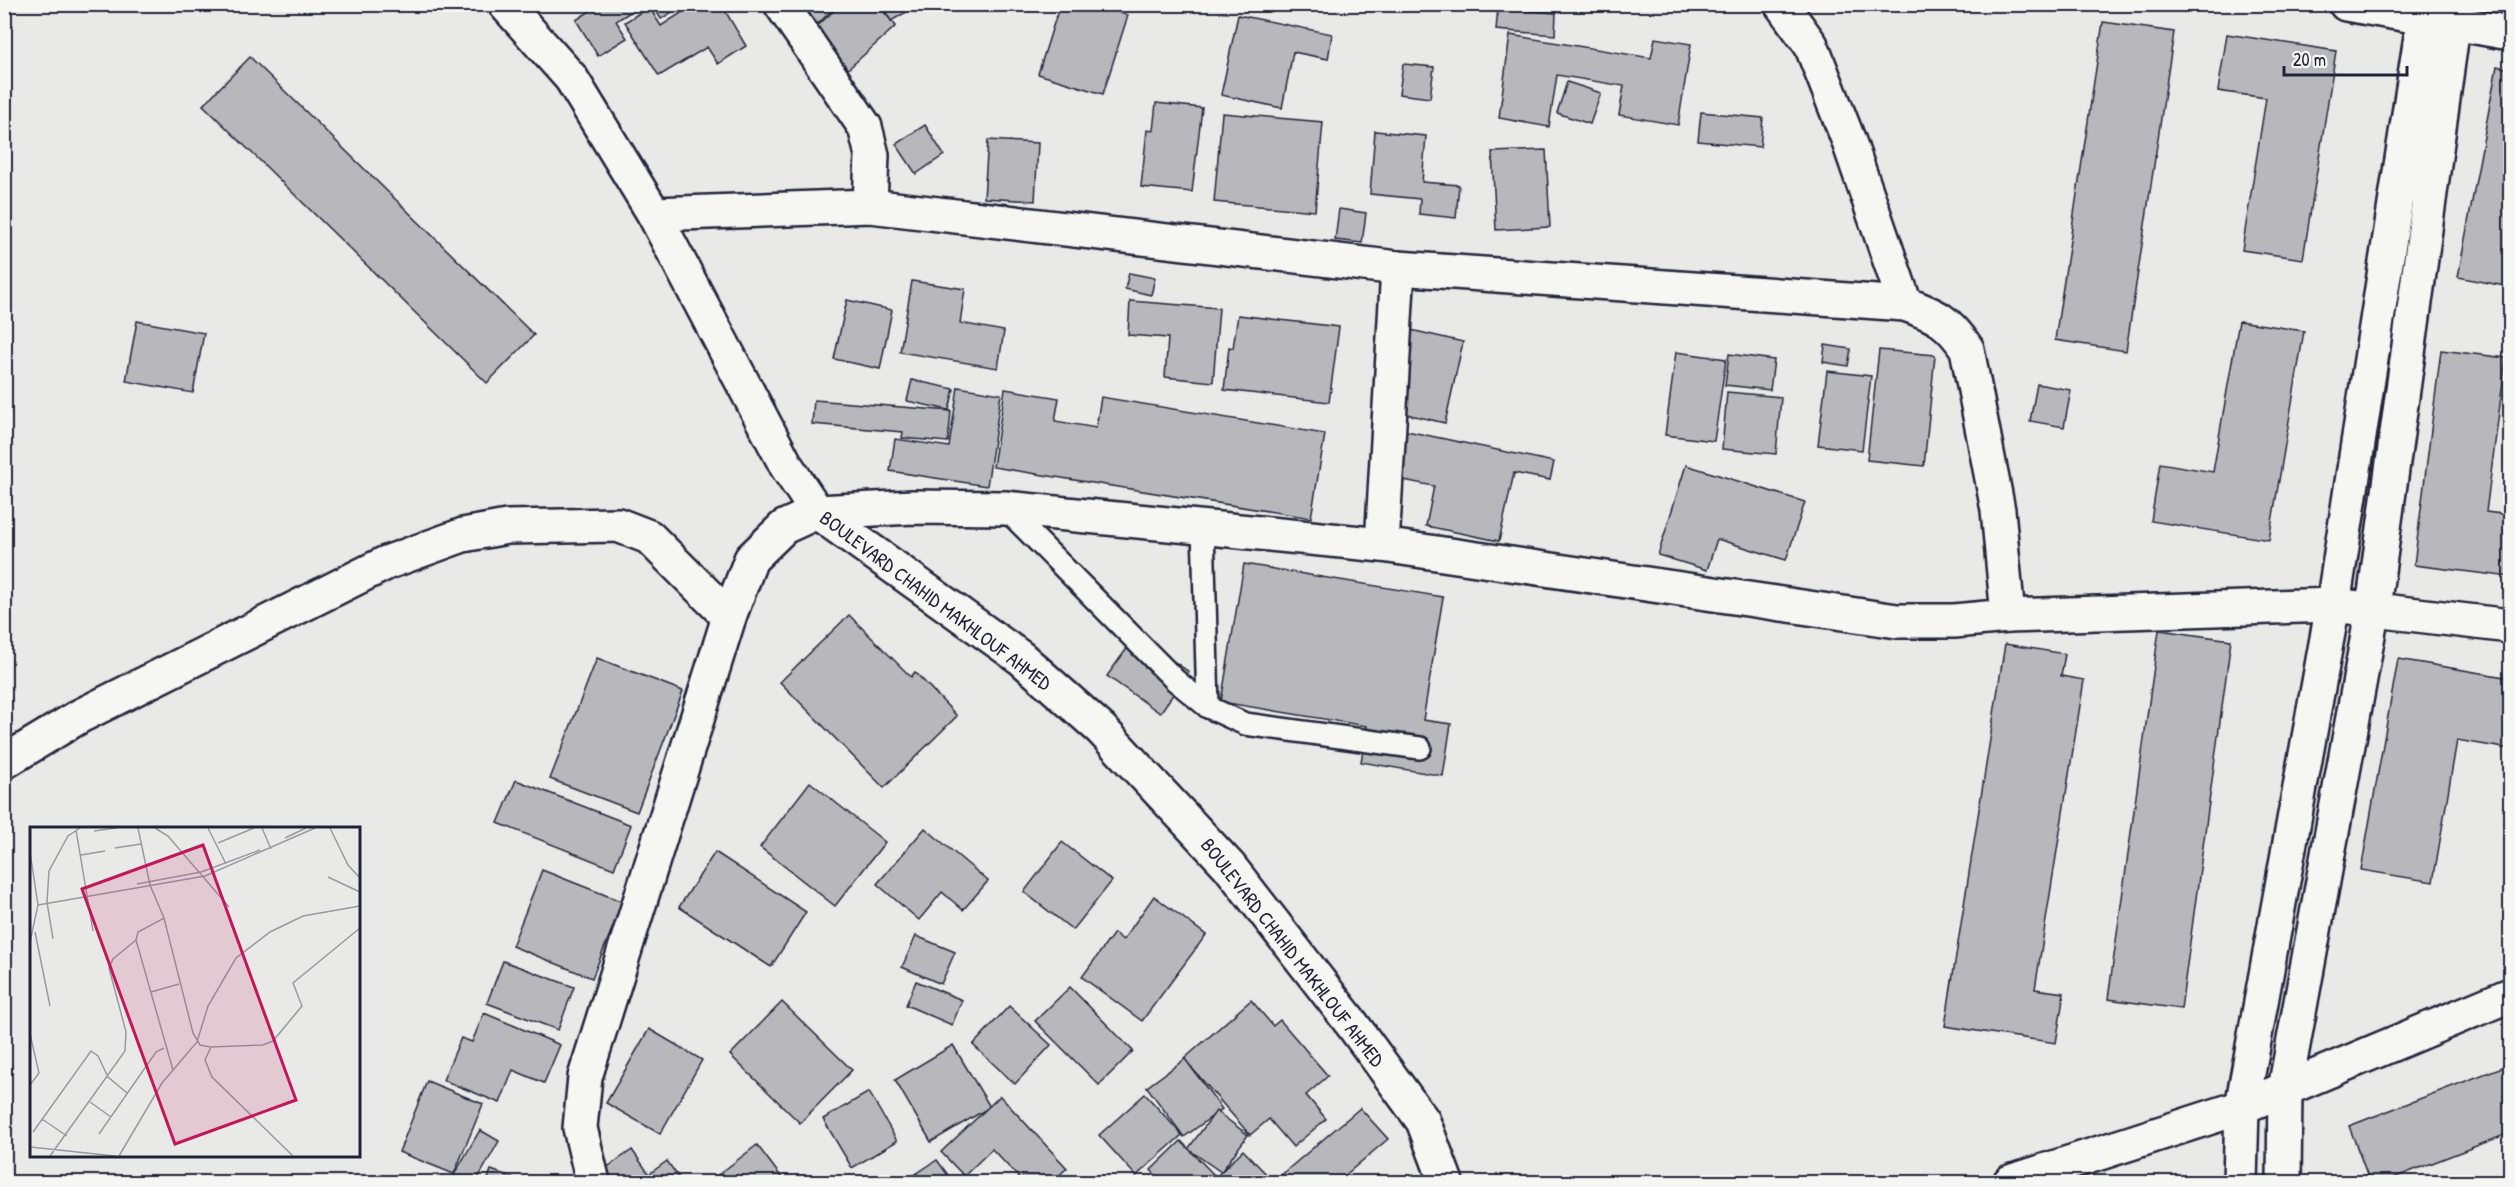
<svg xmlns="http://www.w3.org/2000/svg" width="2515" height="1187" viewBox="0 0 2515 1187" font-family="'Patrick Hand',sans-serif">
	<rect width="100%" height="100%" fill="#e9e9e7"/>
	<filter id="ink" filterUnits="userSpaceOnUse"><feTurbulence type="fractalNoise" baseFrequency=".0167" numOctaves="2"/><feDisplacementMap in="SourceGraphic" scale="12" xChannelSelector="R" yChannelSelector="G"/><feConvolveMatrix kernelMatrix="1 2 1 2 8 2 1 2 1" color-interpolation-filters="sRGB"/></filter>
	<g filter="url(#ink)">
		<g fill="#b8b8bc" stroke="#22223b" stroke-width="1.5">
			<polygon points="601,4 643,4 616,21 627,38 598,56 576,20"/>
			<polygon points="652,4 685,4 661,19"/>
			<polygon points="695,4 721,4 746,46 718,64 707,47 659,76 625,22 649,7 661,26"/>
			<polygon points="799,4 838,4 818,24"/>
			<polygon points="841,4 877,4 896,26 847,70 812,31"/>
			<polygon points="881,4 913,4 915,7 891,21"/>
			<polygon points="1060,4 1092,4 1128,15 1103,94 1038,74"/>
			<polygon points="1498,8 1556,13 1555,35 1496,30"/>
			<polygon points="1238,15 1332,34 1328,59 1293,52 1282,108 1221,95"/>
			<polygon points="2103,22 2174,32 2126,351 2055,340"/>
			<polygon points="2227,34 2336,51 2303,259 2242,250 2266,98 2218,91"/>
			<polygon points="1510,35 1651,58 1655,38 1691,44 1678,125 1619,115 1624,86 1557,75 1549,127 1499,118"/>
			<polygon points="250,57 534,335 487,383 203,105"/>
			<polygon points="1403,64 1434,67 1430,98 1399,94"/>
			<polygon points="2497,66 2510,69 2510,287 2458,277"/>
			<polygon points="1567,82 1601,93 1590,124 1557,113"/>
			<polygon points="1156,103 1202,108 1192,192 1141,187 1147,130 1153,131"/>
			<polygon points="1701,112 1763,118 1760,147 1698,141"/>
			<polygon points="1222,113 1323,122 1315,211 1214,202"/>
			<polygon points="925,125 944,155 916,174 896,144"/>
			<polygon points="1375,131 1426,136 1422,182 1459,185 1456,218 1419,214 1420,199 1370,194"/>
			<polygon points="988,140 1038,143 1035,201 984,198"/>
			<polygon points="1546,150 1550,227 1496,230 1492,152"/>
			<polygon points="1339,209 1366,213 1362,243 1335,240"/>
			<polygon points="1129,273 1155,278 1151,295 1125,289"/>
			<polygon points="912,281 965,289 960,323 1004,331 998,368 900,352"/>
			<polygon points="847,300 892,310 880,369 834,359"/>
			<polygon points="1130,301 1219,308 1213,382 1165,377 1168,338 1128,335"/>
			<polygon points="1238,315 1339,327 1329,402 1224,390 1229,347 1233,348"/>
			<polygon points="137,321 204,333 193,393 126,381"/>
			<polygon points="2239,321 2304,331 2269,540 2151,521 2160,463 2213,472"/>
			<polygon points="1411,330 1463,342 1445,423 1393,411"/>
			<polygon points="1825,345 1851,349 1848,366 1823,362"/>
			<polygon points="1879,350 1935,355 1924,466 1867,460"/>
			<polygon points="2441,350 2506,358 2486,512 2510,515 2510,577 2414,565"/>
			<polygon points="1676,352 1726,359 1714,441 1665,435"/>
			<polygon points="1729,354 1774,360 1770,390 1725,385"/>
			<polygon points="1827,371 1871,376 1862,450 1818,445"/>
			<polygon points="912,380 954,389 949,410 907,401"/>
			<polygon points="2037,384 2071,390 2064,427 2030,421"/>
			<polygon points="958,387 1001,394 987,486 890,471 895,439 949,447"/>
			<polygon points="1005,389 1059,398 1055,421 1096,428 1101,397 1325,434 1311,518 993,467"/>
			<polygon points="1727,392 1781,397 1776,454 1722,449"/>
			<polygon points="814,400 951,411 948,442 902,438 903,432 812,424"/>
			<polygon points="1402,430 1554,462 1550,480 1514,473 1499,541 1426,526 1434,486 1393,478"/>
			<polygon points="1686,465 1805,502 1786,560 1717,539 1707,570 1658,555"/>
			<polygon points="1244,564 1443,597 1423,720 1451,724 1443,776 1361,762 1367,726 1221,702"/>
			<polygon points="849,615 911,677 915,672 957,716 884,788 780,682"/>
			<polygon points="2159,630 2231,640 2181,1009 2108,999"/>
			<polygon points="2005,644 2065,654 2061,676 2084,680 2035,989 2064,993 2056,1043 1945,1026"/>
			<polygon points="1128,647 1160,670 1169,658 1189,672 1160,713 1107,676"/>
			<polygon points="597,658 683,691 637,812 550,779"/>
			<polygon points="2398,659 2510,678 2510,749 2457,740 2433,882 2361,870"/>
			<polygon points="516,780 631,825 614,869 498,823"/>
			<polygon points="810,782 885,842 835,906 760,847"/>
			<polygon points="925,828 988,881 963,910 942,892 919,920 877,884"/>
			<polygon points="1062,842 1112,881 1073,930 1024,892"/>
			<polygon points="715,852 806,912 771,967 679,907"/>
			<polygon points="542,870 623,902 592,978 512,946"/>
			<polygon points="1154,896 1206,935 1142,1021 1082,977 1114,933 1123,940"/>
			<polygon points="916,936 955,952 941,984 902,967"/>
			<polygon points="503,961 574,987 558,1030 487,1003"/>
			<polygon points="916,981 962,1000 952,1025 906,1005"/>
			<polygon points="1070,987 1133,1051 1099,1085 1035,1021"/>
			<polygon points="1251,1000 1273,1026 1280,1020 1328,1076 1306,1095 1326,1119 1293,1147 1269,1119 1250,1135 1184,1059"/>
			<polygon points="782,1002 852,1070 800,1123 730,1055"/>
			<polygon points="1009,1006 1051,1045 1015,1084 973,1045"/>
			<polygon points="484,1013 560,1045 544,1083 513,1070 500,1103 443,1080 461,1038 472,1042"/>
			<polygon points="649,1029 702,1060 660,1134 606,1103"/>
			<polygon points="953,1045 990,1107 931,1142 895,1080"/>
			<polygon points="1185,1059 1222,1109 1184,1137 1147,1087"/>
			<polygon points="2510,1064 2510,1133 2383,1182 2370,1182 2349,1126"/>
			<polygon points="427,1081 483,1104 454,1174 399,1152"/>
			<polygon points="869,1092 897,1141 852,1168 823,1119"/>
			<polygon points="1145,1094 1182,1135 1136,1176 1099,1135"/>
			<polygon points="1000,1096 1067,1168 1052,1182 1023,1182 992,1149 964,1176 941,1152"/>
			<polygon points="1360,1108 1388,1139 1337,1182 1273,1182"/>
			<polygon points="1216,1111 1248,1135 1221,1172 1188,1149"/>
			<polygon points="480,1130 499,1141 476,1182 450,1182"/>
			<polygon points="1181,1141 1216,1177 1243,1150 1270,1178 1265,1182 1162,1182 1151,1170"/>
			<polygon points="757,1145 785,1182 709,1182"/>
			<polygon points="632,1150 649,1174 667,1161 682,1182 586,1182"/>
			<polygon points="937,1160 953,1182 904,1182"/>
			<polygon points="491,1170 526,1182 487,1182"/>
		</g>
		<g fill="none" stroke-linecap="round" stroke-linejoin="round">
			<g stroke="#22223b" stroke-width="26">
				<g id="lane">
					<polyline points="1005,508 1175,680 1208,707 1245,724 1420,748"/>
					<polyline points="1203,527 1208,707"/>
				</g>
			</g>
			<g stroke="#22223b" stroke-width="38">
				<g id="street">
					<polyline points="781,4 865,127 872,155 870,206"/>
					<polyline points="1781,4 1811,45 1848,139 1905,304"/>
					<polyline points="2346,4 2510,33"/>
					<polyline points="1382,545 1398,268"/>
					<polyline points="2008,616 2333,605 2510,626"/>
					<polyline points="4,762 80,716 386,563 463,535 507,527 618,525 649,537 729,617"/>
					<path d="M593,1182L580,1128L585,1077L729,617L751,559L784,527L817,512L913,507L1005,508L1382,545L1897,621H1954L2008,616L1998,510L1967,349C1949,321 1936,315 1905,304L1398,268L870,206L654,214"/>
					<polyline points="2010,1182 2242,1107 2510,995"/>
					<polyline points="2240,1182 2242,1107 2333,605 2426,4"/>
					<polyline points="2284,1182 2285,1089 2373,608 2456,4"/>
				</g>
			</g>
			<g stroke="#22223b" stroke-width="38">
				<polyline id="secondary" points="505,4 571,78 654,214 787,467 817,512 1021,658 1101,729 1229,866 1352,1024 1423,1121 1446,1182"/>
			</g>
			<use href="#lane" stroke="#f6f6f2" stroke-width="21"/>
			<use href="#street" stroke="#f6f6f2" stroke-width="33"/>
			<use href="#secondary" stroke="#f6f6f2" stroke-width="33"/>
		</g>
	</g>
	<g text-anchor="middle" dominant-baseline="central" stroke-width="4.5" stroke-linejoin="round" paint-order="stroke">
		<g font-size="20" fill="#22223b" stroke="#f6f6f2">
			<text transform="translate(936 600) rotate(37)">BOULEVARD CHAHID MAKHLOUF AHMED</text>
			<text transform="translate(1293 952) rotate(52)">BOULEVARD CHAHID MAKHLOUF AHMED</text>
		</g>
	</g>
	<g transform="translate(30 827)">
		<rect width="330" height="330" fill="#e9e9e7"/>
		<path fill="none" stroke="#9999a2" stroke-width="1.5" d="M108,1L120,58L134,91M125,1L138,9L199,80M178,1L196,37M232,1L241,22M300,1L318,38L330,51M46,3L63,104M64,4L86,1M255,11L276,1M188,16L224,1M85,21L111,17M0,25L8,78L0,115M51,28L75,24M298,50L330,65M107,57L171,45L230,23M8,78L175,49L285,1M5,105L20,179M23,112L17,75L19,44L38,9L50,1M121,165L149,157M0,207L9,246L0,258M181,220L175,233L182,250L263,329M143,243L106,113L108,105L134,91L163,206L170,218L181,220L233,218L243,214L272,179L263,156L330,101M60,275L81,290M12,292L37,309M3,305L61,224L68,229L78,250L97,266M69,307L126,225L134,221M0,320L85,329M20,329L95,224L96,205L79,141L83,132L106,113M89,329L132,256L167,215L178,179L206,131L240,105L273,89L330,79"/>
		<path fill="#c2185b" fill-opacity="0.15" stroke="#c2185b" stroke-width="3" d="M173,18L266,273L145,317L52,62Z"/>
		<rect width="330" height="330" fill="none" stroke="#22223b" stroke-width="3"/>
	</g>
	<rect width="2515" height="1187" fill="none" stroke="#f6f6f2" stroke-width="24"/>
	<rect x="12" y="12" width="2491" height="1163" fill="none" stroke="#22223b" stroke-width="2" filter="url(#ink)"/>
	<path d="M2284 66v9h123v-9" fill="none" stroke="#22223b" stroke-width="3"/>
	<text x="2293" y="66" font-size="18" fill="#22223b" stroke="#f6f6f2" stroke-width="4.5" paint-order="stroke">20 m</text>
</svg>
